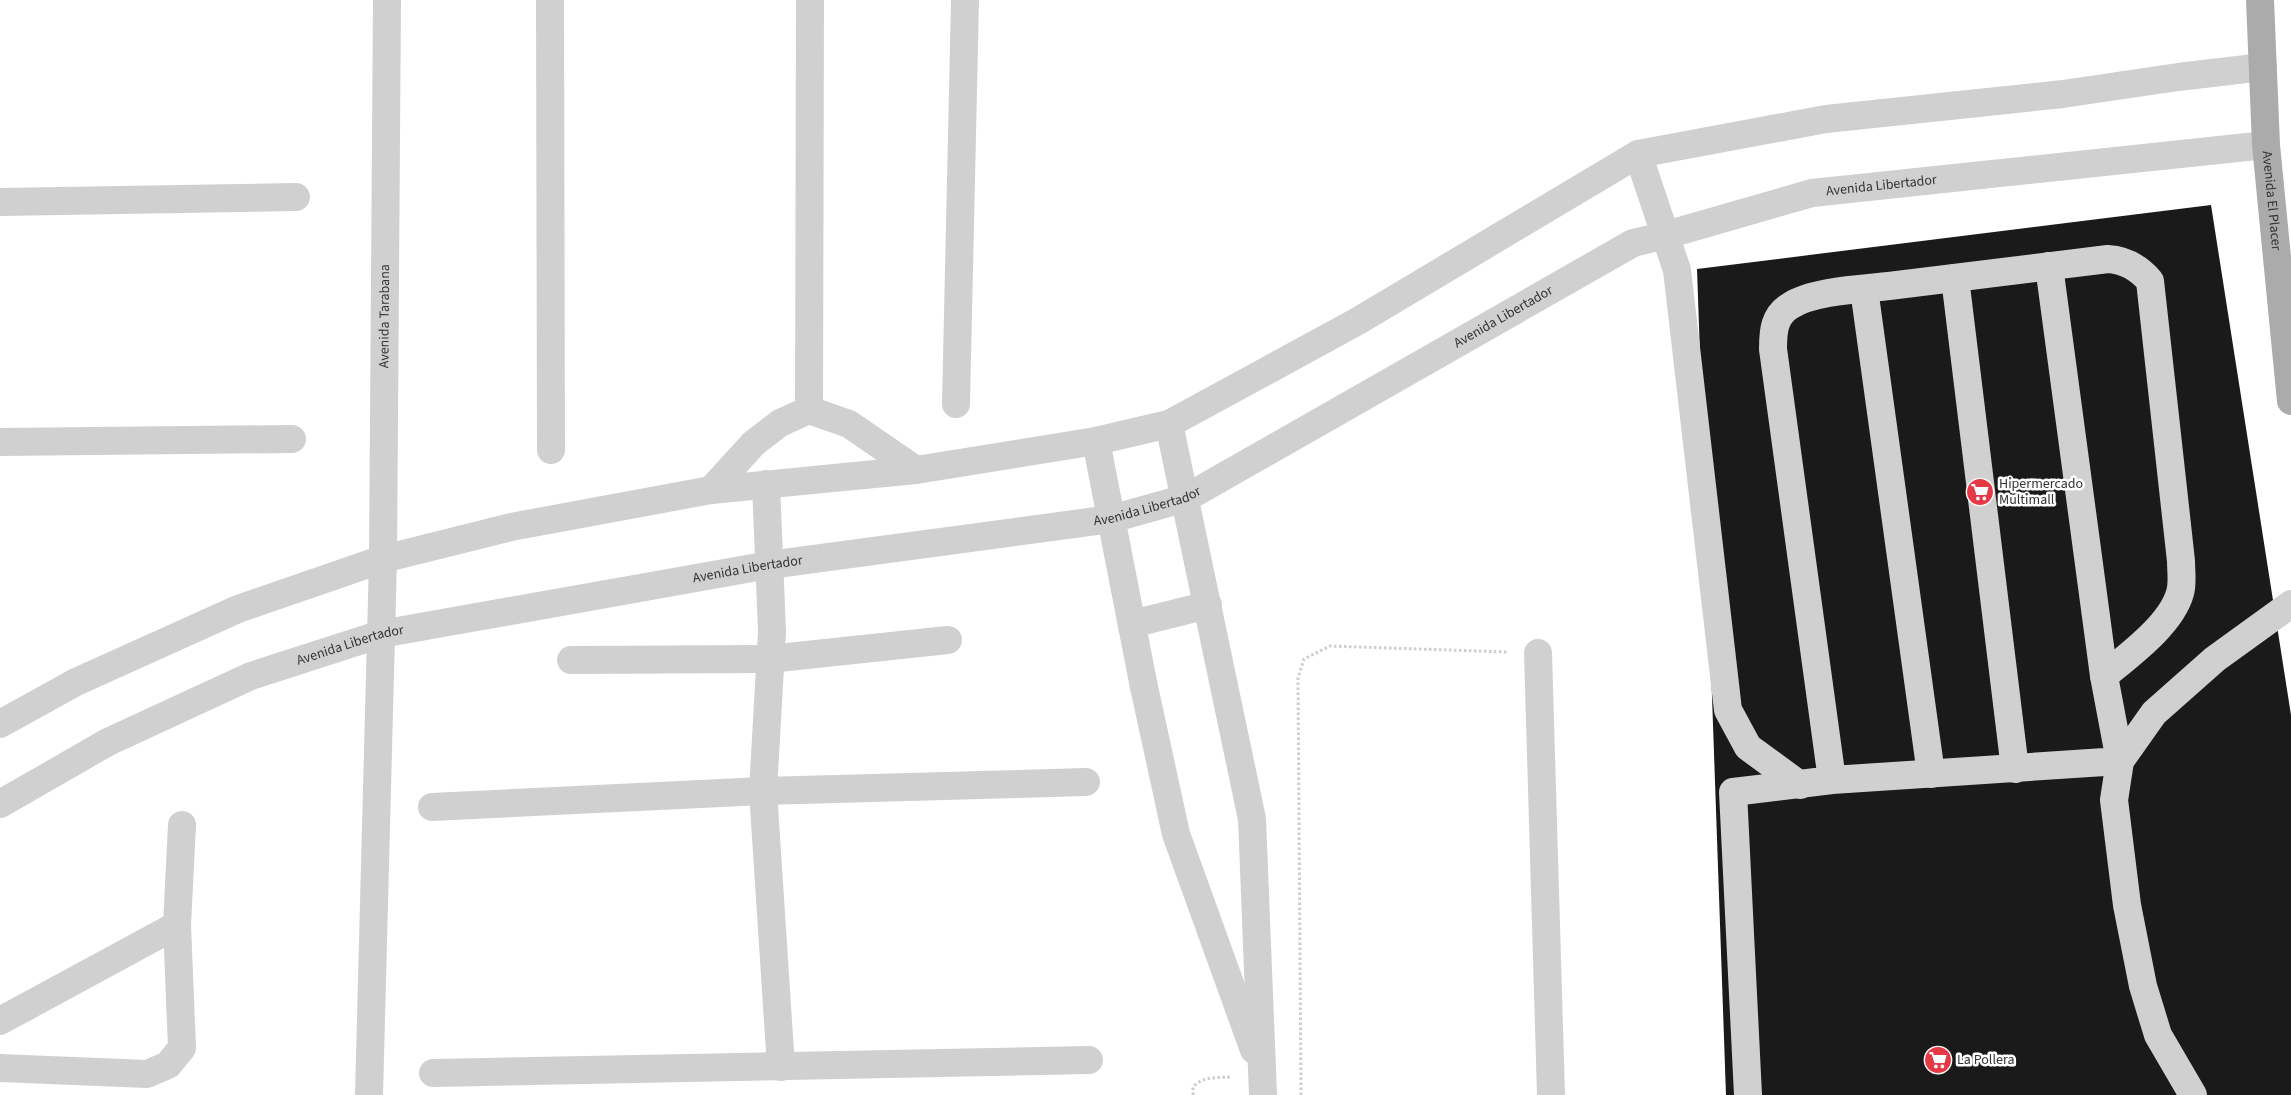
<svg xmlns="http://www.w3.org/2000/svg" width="2291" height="1095" viewBox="0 0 2291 1095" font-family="'Source Sans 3',sans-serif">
	<rect width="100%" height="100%" fill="#fff"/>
	<polygon fill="#1a1a1a" points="2211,205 2291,715 2291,1095 1726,1095 1697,269"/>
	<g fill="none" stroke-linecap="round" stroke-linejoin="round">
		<g stroke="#cdcdcd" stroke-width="3" stroke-dasharray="2.5 2.5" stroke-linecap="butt">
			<path d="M1193,1095V1087C1203,1076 1216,1078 1230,1077"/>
			<polyline points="1301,1095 1298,678 1304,659 1330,646 1507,652"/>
		</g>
		<g stroke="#d0d0d0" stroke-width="28">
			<polyline points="550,0 551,450"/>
			<polyline points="1638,154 1677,270 1728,710 1748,747 1800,785"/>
			<polyline points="0,202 296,197"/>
			<polyline points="2049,266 2104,676"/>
			<polyline points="1955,278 2015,769"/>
			<polyline points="1864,289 1931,774"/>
			<polyline points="956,404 965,0"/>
			<polyline points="809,410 810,0"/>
			<polyline points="1169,424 1252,819 1263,1095"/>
			<polyline points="1096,441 1144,687 1176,834 1254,1050"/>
			<polyline points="0,442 292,439"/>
			<polyline points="766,484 772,632 763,791 781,1067"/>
			<polyline points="711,490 754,443 780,423 809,410 849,424 916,470"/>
			<polyline points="1132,624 1208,605"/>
			<polyline points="1538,653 1551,1095"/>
			<polyline points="571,660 769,659 948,640"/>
			<polyline points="0,724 76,682 238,609 383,559 511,527 711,490 916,470 1096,441 1169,424 1358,321 1638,154 1826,119 2063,94 2178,77 2263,67"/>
			<path id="s1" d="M0,804L108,742L251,676L381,634L769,565L1111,519L1186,498L1633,243L1666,235L1812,193L2266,145"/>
			<polyline points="432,807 763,791 1086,782"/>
			<polyline points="177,925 182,825"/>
			<polyline points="0,1021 177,925 182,1048 168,1065 147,1074 0,1068"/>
			<polyline points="433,1073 1089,1060"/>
			<path id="s2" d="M369,1095L383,559L387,0"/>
			<path d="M1748,1095L1733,792L1832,780L2120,761L2104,676C2129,655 2171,625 2180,593C2183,583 2181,572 2181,561L2150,281C2138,267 2125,260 2108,259C2035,268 1962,277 1889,286C1862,289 1812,291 1790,306C1774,316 1773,331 1773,349L1832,780"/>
			<polyline points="2193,1095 2158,1035 2143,986 2127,905 2114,800 2120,761 2154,713 2215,659 2291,604"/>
		</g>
		<path stroke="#ababab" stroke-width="28" id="s3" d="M2260,0L2266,145L2291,401"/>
	</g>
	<defs>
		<g id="supermarket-disc" transform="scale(1.4375)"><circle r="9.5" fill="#e63946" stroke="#fff"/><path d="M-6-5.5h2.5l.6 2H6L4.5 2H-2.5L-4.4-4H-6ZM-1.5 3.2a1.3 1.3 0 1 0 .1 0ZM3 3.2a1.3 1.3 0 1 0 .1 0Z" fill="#fff"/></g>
	</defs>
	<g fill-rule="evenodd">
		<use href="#supermarket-disc" x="1980" y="492"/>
		<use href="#supermarket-disc" x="1938" y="1060"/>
	</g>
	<g text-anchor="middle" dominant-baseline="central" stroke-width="5" stroke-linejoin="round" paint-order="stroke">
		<g font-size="14" fill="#333" stroke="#fff">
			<text stroke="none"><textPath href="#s1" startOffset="2006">Avenida Libertador</textPath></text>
			<text stroke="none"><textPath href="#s3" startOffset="201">Avenida El Placer</textPath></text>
			<text stroke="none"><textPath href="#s2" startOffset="779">Avenida Tarabana</textPath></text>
			<text stroke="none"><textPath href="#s1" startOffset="1601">Avenida Libertador</textPath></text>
			<text stroke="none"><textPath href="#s1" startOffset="1196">Avenida Libertador</textPath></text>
			<text stroke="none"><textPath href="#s1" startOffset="791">Avenida Libertador</textPath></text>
			<text stroke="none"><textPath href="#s1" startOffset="386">Avenida Libertador</textPath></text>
		</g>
		<g font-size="14" fill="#333" stroke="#fff" text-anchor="start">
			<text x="1999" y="484">Hipermercado<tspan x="1999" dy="16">Multimall</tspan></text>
			<text x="1957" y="1060">La Pollera</text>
		</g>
	</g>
</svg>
